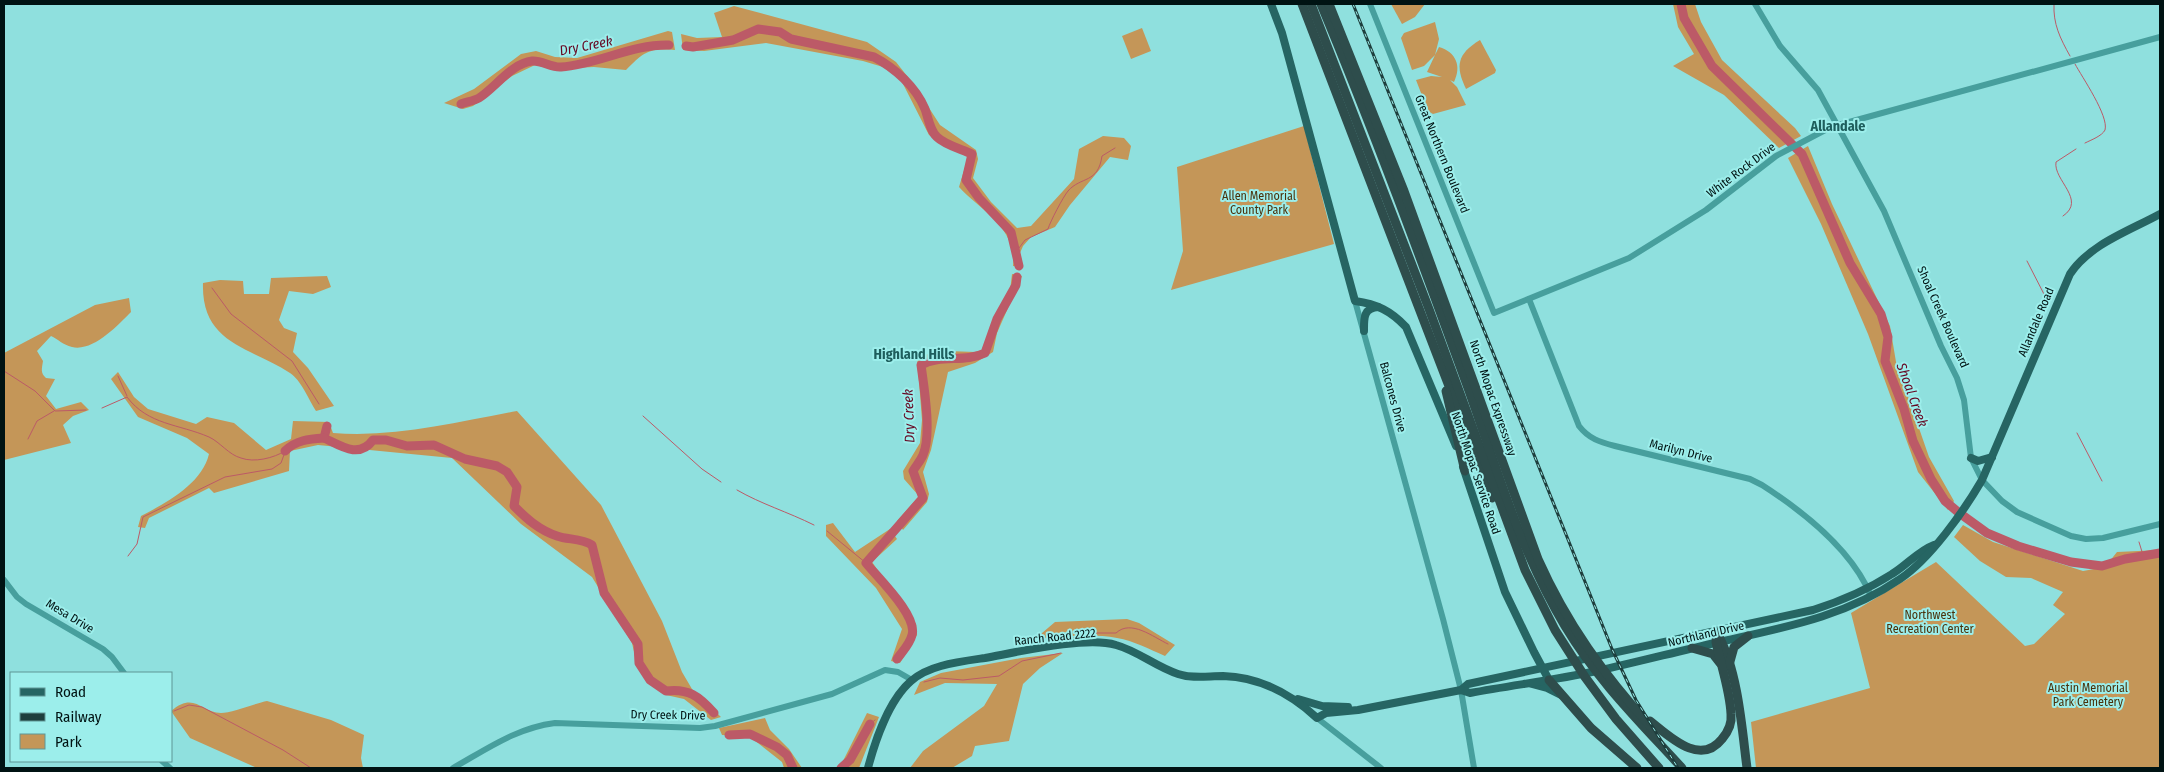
<svg xmlns="http://www.w3.org/2000/svg" width="2164" height="772" viewBox="0 0 2164 772" font-family="'Fira Sans Condensed',sans-serif">
	<rect width="100%" height="100%" fill="#8fe0de"/>
	<g fill="#c49658">
		<polygon points="1391,4 1425,4 1415,17 1402,24"/>
		<polygon points="1673,4 1695,4 1701,22 1722,60 1795,128 1801,136 1779,148 1724,95 1673,66 1694,54 1678,27"/>
		<path d="M734,6L867,42L896,62L915,86L940,125L976,150L978,159L973,178L991,202L1017,228L1031,226L1074,179L1079,149L1103,136L1124,138L1131,146L1128,160L1110,157L1070,205L1055,227L1031,237L1023,246L1020,253L1023,267L1013,266C1016,226 982,212 959,187L968,157L929,135L901,80L883,67L863,61L766,43L704,51L683,50L681,34L697,38L722,37L714,13Z"/>
		<path d="M1435,22L1439,39L1435,55L1439,47C1456,52 1462,66 1454,82L1450,80L1457,87L1466,105L1433,114L1428,111L1416,80L1431,76L1442,77L1427,72L1435,55L1424,66L1412,70L1401,38L1404,33Z"/>
		<polygon points="1142,28 1151,51 1131,59 1122,36"/>
		<path d="M668,31L672,32L675,50C648,48 644,52 626,70L594,67L553,69L535,65L512,76L473,106L463,109L444,103L474,89L521,54L536,51L555,57L577,58Z"/>
		<path d="M1480,40L1496,70L1495,73L1466,89C1455,66 1457,54 1480,40Z"/>
		<polygon points="1304,126 1334,244 1171,290 1183,251 1177,167"/>
		<polygon points="1808,146 1832,204 1890,326 1896,362 1929,457 1954,501 1948,510 1918,472 1868,334 1821,224 1788,158"/>
		<polygon points="1012,274 1022,276 997,333 993,352 975,363 948,372 931,450 923,472 929,494 927,502 903,530 897,521 919,496 904,479 903,471 920,443 922,420 917,356 948,351 975,352 983,350 999,308 1010,291"/>
		<path d="M327,276L331,287L313,294L289,291L279,320L284,328L297,333L293,352L308,368L334,406L316,411C309,400 301,380 290,373C250,347 201,344 203,283L220,280L243,281L244,294H269L271,278Z"/>
		<path d="M129,298L131,312C117,326 93,352 72,347C63,345 58,339 51,336L37,351L43,361C42,368 40,373 46,378L55,379L46,396L56,409L81,402L89,410L73,416L63,425L71,443L4,460V353L95,305Z"/>
		<path d="M118,372L134,397L148,409L196,424L207,417L234,423L266,450L291,439L293,421L329,422L333,433C395,438 457,422 517,411L601,505L662,621L682,672L692,689L721,717L711,720L684,699L666,695L649,684L637,665L632,643L592,577L521,524L452,458L318,445L290,451L289,471L214,493L209,488L149,518L145,528L138,527L141,516C166,503 202,484 209,454L187,438L138,417L111,379Z"/>
		<polygon points="833,523 855,552 890,529 897,539 872,562 916,624 917,635 900,663 891,661 902,629 876,588 826,536 826,525"/>
		<polygon points="1963,525 1993,542 2083,571 2105,567 2117,552 2160,550 2160,768 1756,768 1751,722 1870,688 1851,613 1936,562 2025,646 2034,644 2065,614 2053,605 2063,592 2031,578 2006,577 1980,561 1954,537"/>
		<path d="M1127,619L1139,623L1175,645L1165,656C1149,649 1134,641 1117,638C1090,633 1062,637 1035,639L1055,622Z"/>
		<polygon points="1063,653 1040,668 1023,684 1009,741 975,746 972,756 952,768 910,768 923,751 984,706 997,684 945,683 914,695 920,682 941,673 1021,658"/>
		<path d="M267,701L331,720L364,735L361,758L363,768H257L190,738L171,711C194,691 201,712 221,713C231,713 256,703 267,701Z"/>
		<polygon points="867,713 879,717 859,768 848,768 842,763"/>
		<polygon points="765,718 770,730 789,749 802,768 784,768 782,762 749,736 722,735 719,728"/>
	</g>
	<g fill="none" stroke-linecap="round" stroke-linejoin="round">
		<g stroke="#bc5a67" stroke-width="1">
			<path d="M2054,4C2053,24 2060,38 2070,56"/>
			<path d="M2075,64C2082,77 2109,116 2105,130C2102,136 2091,140 2085,143"/>
			<path d="M2063,216C2087,200 2053,180 2056,162L2076,149"/>
			<path d="M1016,252L1025,240L1048,229C1050,222 1063,197 1068,191C1081,176 1098,184 1102,156L1115,148"/>
			<polyline points="2027,261 2047,300"/>
			<polyline points="212,288 231,314 292,361 319,404"/>
			<polyline points="4,371 35,391 55,411 86,410"/>
			<polyline points="118,376 127,396"/>
			<path d="M102,408L127,397C148,425 179,424 209,437C220,442 229,455 241,458C254,463 274,458 285,451"/>
			<polyline points="643,416 702,469 721,482"/>
			<polyline points="2077,433 2102,481"/>
			<polyline points="28,439 37,421 54,411"/>
			<path d="M737,490C761,504 788,512 814,525"/>
			<polyline points="827,531 866,563"/>
			<polyline points="2139,542 2143,555"/>
			<polyline points="128,556 137,544 143,517 225,477 272,469 281,463 285,452"/>
			<path d="M1073,638L1087,633H1116C1131,619 1153,637 1168,644"/>
			<polyline points="924,682 940,678 963,680 999,676 1022,661 1061,653"/>
			<polyline points="174,711 189,705 202,707 283,750 311,768"/>
			<polyline points="870,724 875,720"/>
		</g>
		<g stroke="#bc5a67" stroke-width="9">
			<polyline points="1681,4 1684,18 1712,66 1802,154 1850,263 1881,314 1888,337 1885,361 1904,409 1913,441 1931,479 1945,501 1958,512 1987,533 2018,546 2071,562 2102,566 2125,559 2160,553"/>
			<path d="M686,46L693,47L733,40L758,29L780,32L791,39L874,57C895,68 916,87 925,109C928,117 930,131 937,137C945,145 961,149 972,154L966,180L979,198L1011,232L1019,266"/>
			<path d="M461,104C466,102 474,101 479,98C495,88 512,63 532,61C541,60 552,68 561,67C599,64 632,44 669,45"/>
			<path d="M327,426L324,438C341,446 359,459 373,440H386L407,446L434,445L465,459L497,466L507,472L517,487L514,506C527,519 539,530 557,536C568,540 581,538 592,545L604,593L638,644L639,663L650,680L666,691C688,688 699,696 714,713"/>
			<path d="M285,451C296,440 309,439 324,438"/>
			<path d="M897,659C902,652 910,644 912,635C918,616 878,578 866,563L923,498L913,471C916,466 921,460 923,455C932,434 924,387 921,365C941,354 964,363 985,353L997,319L1016,285L1017,277"/>
			<polyline points="729,735 750,734 777,747 787,755 793,768"/>
			<polyline points="841,768 850,760 870,724"/>
		</g>
		<g stroke="#479f9d" stroke-width="6">
			<polyline points="1370,4 1494,313 1629,258 1706,210 1776,156 1831,127 2160,37"/>
			<polyline points="1755,4 1780,46 1818,90 1884,211 1941,346 1957,378 1964,400 1971,458 1982,480 2002,501 2017,512 2071,536 2086,539 2103,538 2160,524"/>
			<path d="M1529,299L1579,426C1589,439 1600,442 1615,446L1750,479L1762,485C1804,512 1852,550 1871,596"/>
			<polyline points="1355,301 1443,619 1461,690 1474,768"/>
			<polyline points="4,580 17,597 26,604 103,649 112,657 124,673"/>
			<polyline points="1317,718 1381,768"/>
			<polyline points="162,761 170,768"/>
			<path d="M453,768C487,749 516,728 555,723L700,728L715,726L832,694L885,670L898,672L912,680"/>
		</g>
		<g stroke="#266563" stroke-width="8">
			<path d="M1271,4L1282,33L1355,301C1377,304 1391,311 1406,327L1456,446"/>
			<path d="M1364,331C1364,319 1363,308 1378,307"/>
			<polyline points="1971,458 1978,461 1992,457"/>
			<polyline points="1463,467 1505,592 1534,652 1549,680"/>
			<polyline points="1532,684 1547,688 1561,695"/>
			<path d="M1461,690L1468,684L1813,610C1841,601 1867,590 1892,574C1907,565 1918,551 1934,545"/>
			<polyline points="1298,699 1322,706 1348,707"/>
			<path d="M868,768C875,741 889,700 911,681C919,674 930,669 941,666C955,662 971,660 985,658C1018,652 1086,636 1116,645C1138,651 1156,667 1178,674C1192,679 1208,676 1223,676C1260,677 1290,693 1317,718L1326,713L1358,710L1461,690L1470,693C1513,685 1555,680 1597,671C1637,662 1676,652 1715,643C1781,628 1843,618 1900,579C1930,559 1964,511 1982,480L2070,274C2090,244 2129,231 2160,214"/>
		</g>
		<g stroke="#2e4d4c" stroke-width="9">
			<polyline points="1302,4 1492,498"/>
			<polyline points="1311,4 1429,309 1525,570 1555,630 1585,677 1616,719 1659,768"/>
			<path d="M1321,4C1374,131 1421,259 1468,388C1497,469 1521,553 1565,626C1598,681 1640,722 1682,768"/>
			<path d="M1329,4L1404,191L1538,559C1567,624 1604,675 1652,728"/>
			<polyline points="1446,391 1465,471"/>
			<path d="M1719,637C1738,672 1742,729 1747,768"/>
			<polyline points="1692,648 1713,654 1720,663"/>
			<polyline points="1729,665 1734,647 1748,636"/>
			<polyline points="1549,680 1591,728 1637,768"/>
			<path d="M1650,721C1669,736 1700,767 1722,739C1728,732 1732,723 1731,714C1730,691 1721,666 1716,642L1717,632"/>
		</g>
		<g stroke="#1e3e3d" stroke-width="3">
			<polyline id="rail" points="1353,4 1612,649 1636,700 1678,768"/>
		</g>
		<use href="#rail" stroke="#9ceeeb" stroke-width="1" stroke-dasharray="4" stroke-linecap="butt"/>
	</g>
	<g text-anchor="middle" dominant-baseline="central" stroke-width="4" stroke-linejoin="round" paint-order="stroke">
		<g font-size="12" fill="#001313" stroke="#9ceeeb">
			<text transform="translate(1442 154) rotate(68)">Great Northern Boulevard</text>
			<text transform="translate(1741 170) rotate(-37)">White Rock Drive</text>
			<text transform="translate(1943 317) rotate(66)">Shoal Creek Boulevard</text>
			<text transform="translate(2036 322) rotate(-67)">Allandale Road</text>
			<text transform="translate(1393 397) rotate(75)">Balcones Drive</text>
			<text transform="translate(1493 398) rotate(71)">North Mopac Expressway</text>
			<text transform="translate(1681 451) rotate(14)">Marilyn Drive</text>
			<text transform="translate(1476 473) rotate(71)">North Mopac Service Road</text>
			<text transform="translate(70 616) rotate(31)">Mesa Drive</text>
			<text transform="translate(1706 634) rotate(-13)">Northland Drive</text>
			<text transform="translate(1055 637) rotate(-6)">Ranch Road 2222</text>
			<text transform="translate(668 715) rotate(1)">Dry Creek Drive</text>
		</g>
		<g font-size="12" fill="#4a310b" stroke="#9ceeeb">
			<text x="1259" y="196">Allen Memorial<tspan x="1259" dy="14">County Park</tspan></text>
			<text x="1930" y="615">Northwest<tspan x="1930" dy="14">Recreation Center</tspan></text>
			<text x="2088" y="688">Austin Memorial<tspan x="2088" dy="14">Park Cemetery</tspan></text>
		</g>
		<g font-size="14" font-style="italic" fill="#660722" stroke="#9ceeeb">
			<text transform="translate(586 46) rotate(-11)">Dry Creek</text>
			<text transform="translate(1912 395) rotate(70)">Shoal Creek</text>
			<text transform="translate(909 416) rotate(-92)">Dry Creek</text>
		</g>
		<g font-size="14" font-weight="bold" fill="#1e5e5d" stroke="#9ceeeb">
			<text x="1838" y="126">Allandale</text>
			<text x="914" y="354">Highland Hills</text>
		</g>
	</g>
	<rect width="2164" height="772" fill="none" stroke="#001313" stroke-width="10"/>
	<rect x="10" y="672" width="162" height="90" fill="#9ceeeb" stroke="#5e9695"/>
	<rect x="20" y="688" width="25" height="8" fill="#266563" stroke="#5e9695"/>
	<text x="55" y="697" font-size="15" fill="#001313">Road</text>
	<rect x="20" y="713" width="25" height="8" fill="#1e3e3d" stroke="#5e9695"/>
	<text x="55" y="722" font-size="15" fill="#001313">Railway</text>
	<rect x="20" y="734" width="25" height="15" fill="#c49658" stroke="#5e9695"/>
	<text x="55" y="747" font-size="15" fill="#001313">Park</text>
</svg>
